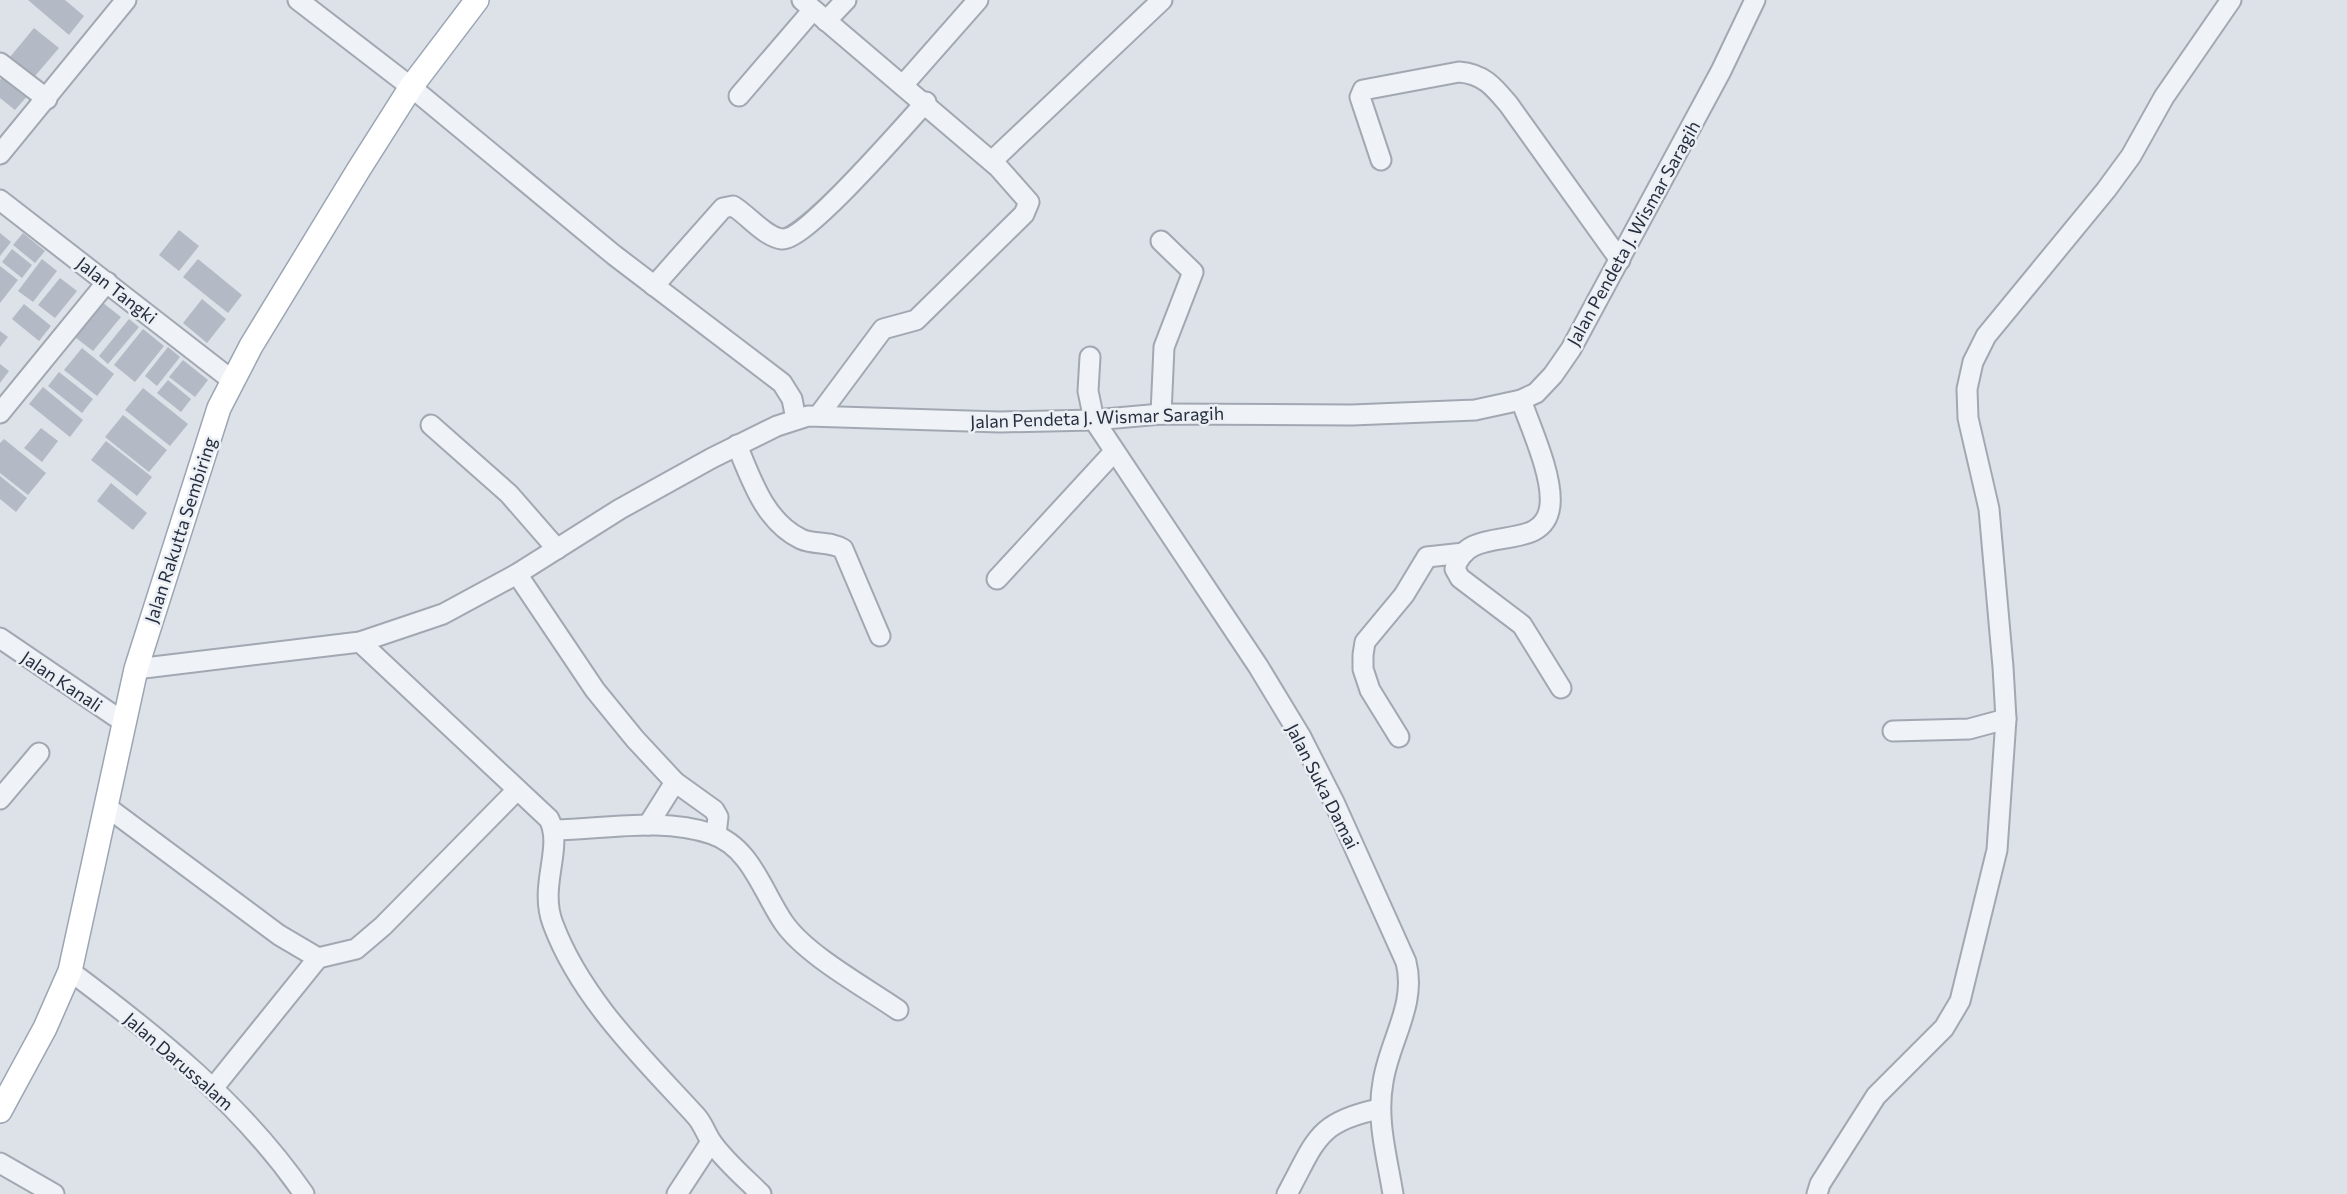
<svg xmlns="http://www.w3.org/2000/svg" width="2347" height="1194" viewBox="0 0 2347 1194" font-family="Commissioner,sans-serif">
	<rect width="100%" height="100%" fill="#dde1e8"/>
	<g fill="#b4bac5">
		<polygon points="28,0 65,0 84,16 69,35"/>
		<polygon points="34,28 59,48 29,83 5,63"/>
		<polygon points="5,74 29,94 15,110 0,98 0,80"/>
		<polygon points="179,230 199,246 179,271 159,255"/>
		<polygon points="0,233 11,242 0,256"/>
		<polygon points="23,233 45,251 35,263 13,245"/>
		<polygon points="12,249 32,265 22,278 2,262"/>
		<polygon points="42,259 57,271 33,302 18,291"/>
		<polygon points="198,259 242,295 228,313 183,277"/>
		<polygon points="0,266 18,280 0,303"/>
		<polygon points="60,278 77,291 55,318 38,305"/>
		<polygon points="98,299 121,317 93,351 71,334"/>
		<polygon points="202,299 226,319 207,343 183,323"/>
		<polygon points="24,304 51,326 39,341 12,319"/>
		<polygon points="129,319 139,327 108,364 99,356"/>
		<polygon points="143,329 164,346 135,382 114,365"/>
		<polygon points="0,331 8,337 0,347"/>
		<polygon points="168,347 180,357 157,386 145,376"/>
		<polygon points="82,348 114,374 97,396 64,370"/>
		<polygon points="183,360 208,380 195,397 169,377"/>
		<polygon points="0,364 9,371 0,383"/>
		<polygon points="59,372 93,399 82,413 48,386"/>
		<polygon points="168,380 191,399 181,412 157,393"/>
		<polygon points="43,387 83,420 70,437 29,404"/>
		<polygon points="143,388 188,424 170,446 125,410"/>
		<polygon points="123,415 167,450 149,472 105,437"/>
		<polygon points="41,428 58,441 42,462 24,448"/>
		<polygon points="4,439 46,473 28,495 0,473 0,443"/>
		<polygon points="106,441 152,477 137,496 91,460"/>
		<polygon points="0,476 27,498 16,512 0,499"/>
		<polygon points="111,483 147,513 133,530 97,501"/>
	</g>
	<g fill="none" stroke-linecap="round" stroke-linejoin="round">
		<g stroke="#a2a8b2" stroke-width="23">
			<g id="minor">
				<polyline points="298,0 411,87 614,255 782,383 792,399 796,419"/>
				<polyline points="802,0 998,167 1029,202 1024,214 916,320 883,329 819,415"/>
				<polyline points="826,21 846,0"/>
				<polyline points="0,63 47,99"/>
				<polyline points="904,84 978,0"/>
				<polyline points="739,96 812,11"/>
				<polyline points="0,154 126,0"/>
				<path d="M1381,160L1360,97L1363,90L1459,72C1484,74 1494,87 1509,105L1620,260"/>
				<polyline points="992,161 1162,0"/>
				<polyline points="0,200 233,381"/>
				<path d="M654,286L723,208L733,206C748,215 765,237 782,239C805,241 905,125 926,102"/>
				<path d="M1090,357L1088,391L1094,420L1258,666L1301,737L1334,802L1406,962C1417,1005 1389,1041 1383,1082C1376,1119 1387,1157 1393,1194"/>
				<path d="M1521,400C1531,428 1553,476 1550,505C1545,557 1467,520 1455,569L1460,578L1522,625L1561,688"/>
				<polyline points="0,413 107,282"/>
				<polyline points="1161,414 1164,347 1193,272 1161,241"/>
				<polyline points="431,425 509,494 557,549"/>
				<path d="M737,445C751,479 765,522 801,539C814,545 831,541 843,549L880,636"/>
				<polyline points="517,574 595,690 635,739 675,782 714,810 718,817 716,835"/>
				<polyline points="997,579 1113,453"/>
				<polyline points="0,638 125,723"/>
				<path d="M360,642L549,819C564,848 538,885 553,924C581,999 643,1058 696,1116C704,1125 706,1135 713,1144C726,1162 745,1178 761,1194"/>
				<polyline points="136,669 360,642 443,614 517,574 620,509 712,458 777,426 808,416 1000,422 1094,420 1161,414 1352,415 1475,410 1521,400 1536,393 1553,375 1571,349 1721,71 1755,0"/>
				<polyline points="1893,731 1969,729 2006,719"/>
				<polyline points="1399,737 1370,690 1363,669 1363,655 1365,642 1404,595 1427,557 1464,553"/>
				<polyline points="0,799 39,753"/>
				<polyline points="107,807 279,935 318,958 356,949 383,926 516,791"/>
				<polyline points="648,825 675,782"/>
				<path d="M554,830C607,829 661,817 712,834C751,847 763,893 784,923C806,955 865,987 898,1010"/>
				<path d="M70,971C157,1036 242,1104 304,1194"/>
				<polyline points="214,1087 318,958"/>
				<polyline points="0,1163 54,1194"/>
				<polyline points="677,1194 711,1142"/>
				<path d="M1287,1194C1316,1141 1316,1122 1379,1109"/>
				<polyline points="1817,1194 1820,1184 1876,1096 1944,1028 1960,1001 1997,850 2006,719 2003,667 1989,509 1968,418 1967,389 1973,362 1986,336 2106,190 2131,156 2164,97 2231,0"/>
			</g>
		</g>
		<g stroke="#9ba5b4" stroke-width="26">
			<polyline id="major" points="0,1111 45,1028 70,971 136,669 219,408 251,346 359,169 411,87 477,0"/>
		</g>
		<use href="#minor" stroke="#eff2f6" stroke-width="19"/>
		<use href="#major" stroke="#fff" stroke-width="23"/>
	</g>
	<g text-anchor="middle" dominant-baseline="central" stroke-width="5" stroke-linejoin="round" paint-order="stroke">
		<g font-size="18" fill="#252e3f" stroke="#ecf0f5">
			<text transform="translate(1633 233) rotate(-61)">Jalan Pendeta J. Wismar Saragih</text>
			<text transform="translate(117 290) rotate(38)">Jalan Tangki</text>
			<text transform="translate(1097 417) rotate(-2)">Jalan Pendeta J. Wismar Saragih</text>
			<text transform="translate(180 530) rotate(-72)">Jalan Rakutta Sembiring</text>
			<text transform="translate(62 681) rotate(34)">Jalan Kanali</text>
			<text transform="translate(1323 786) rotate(63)">Jalan Suka Damai</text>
			<text transform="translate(179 1061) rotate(41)">Jalan Darussalam</text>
		</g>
	</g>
</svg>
